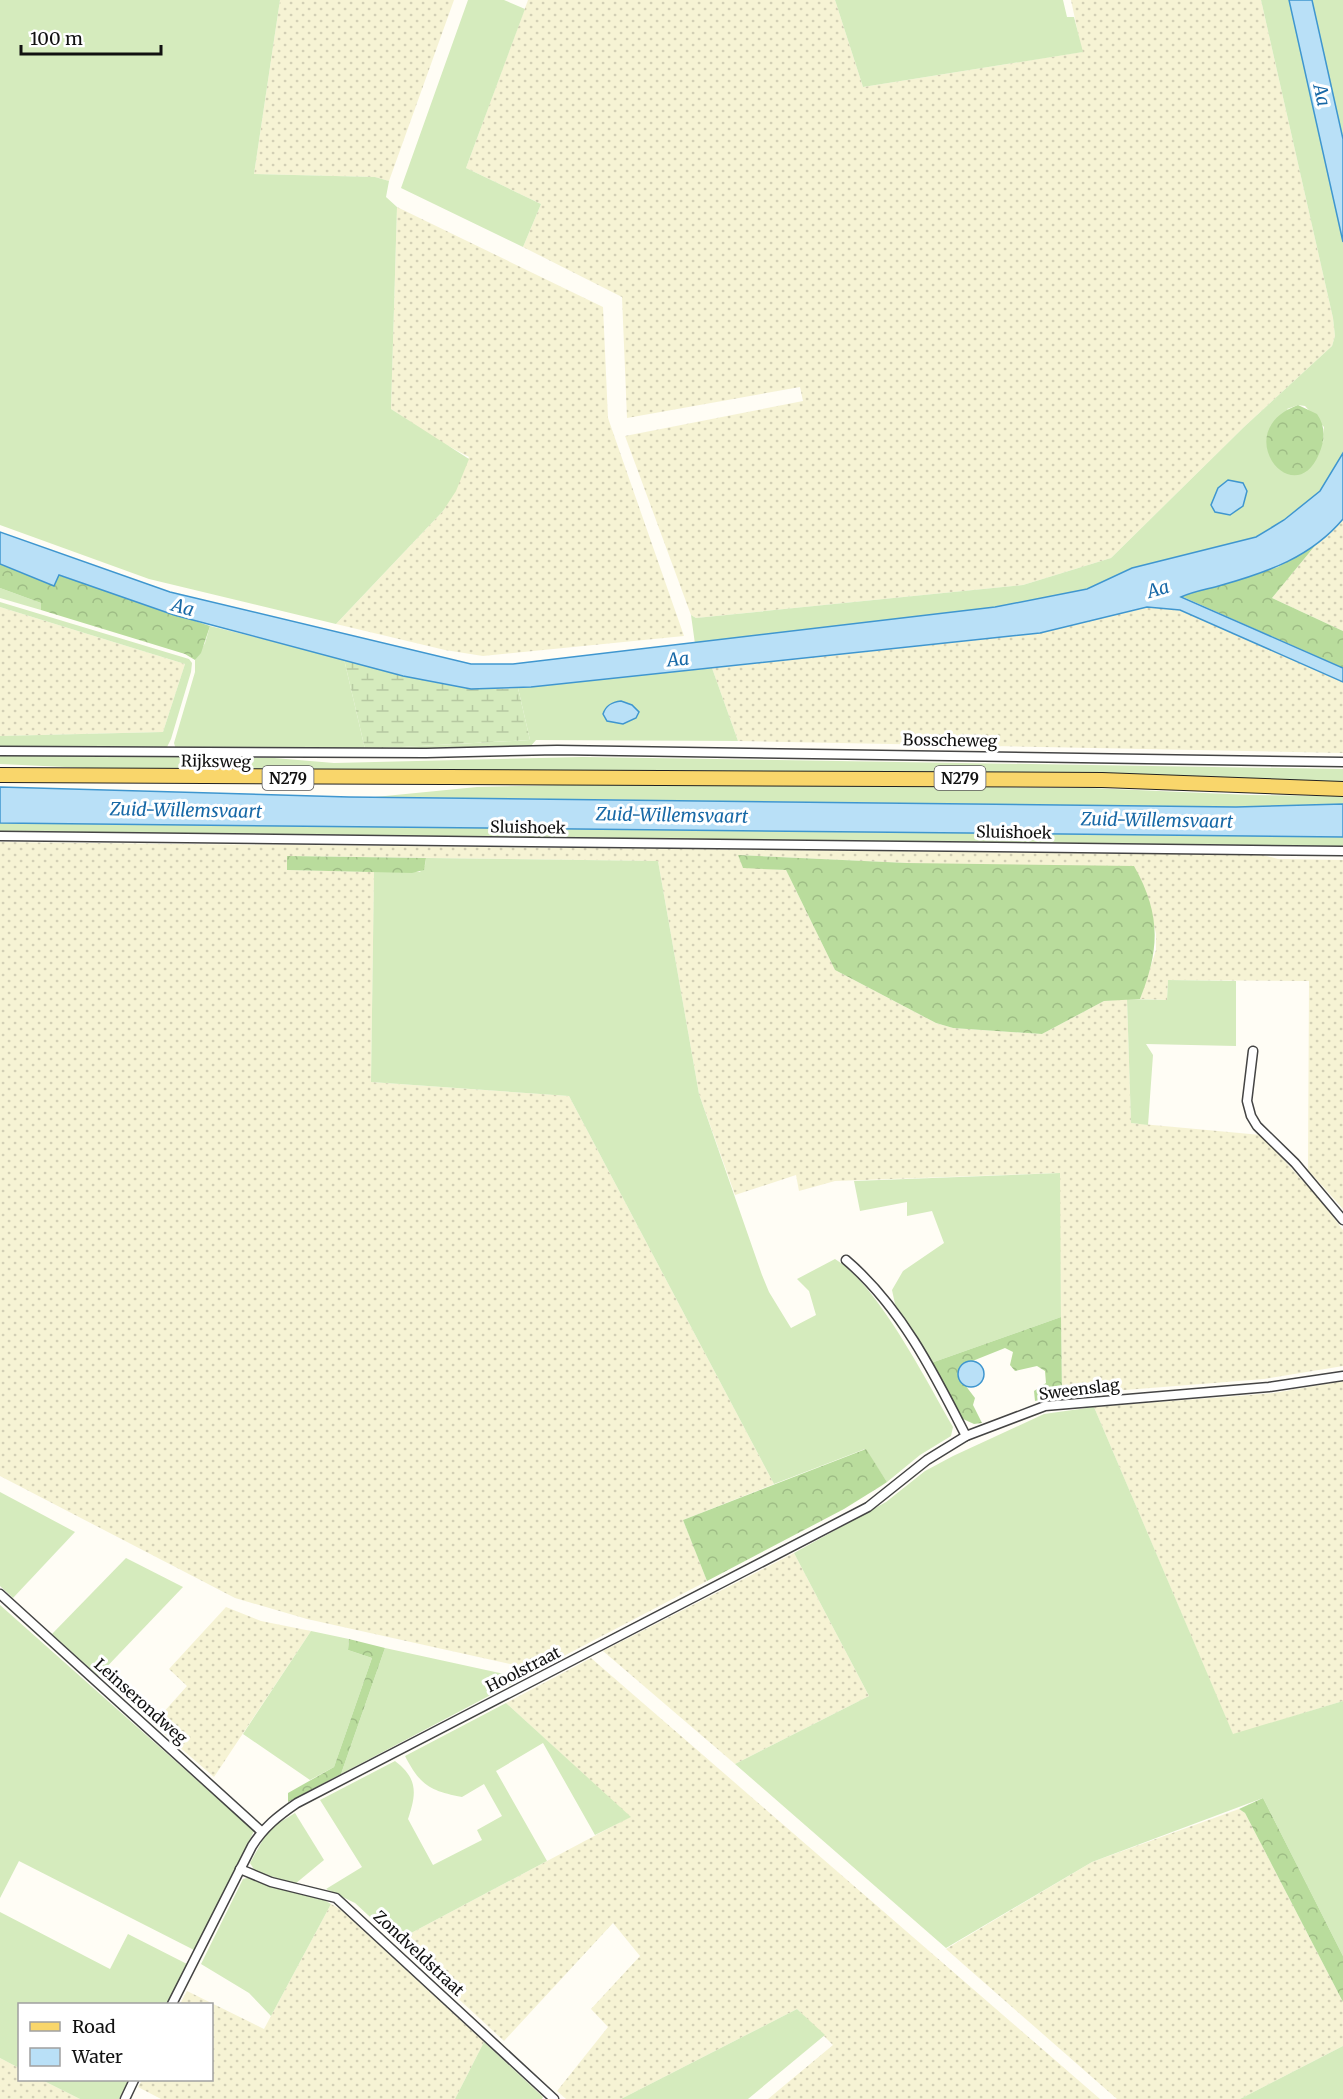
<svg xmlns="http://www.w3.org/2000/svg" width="1343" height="2099" viewBox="0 0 1343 2099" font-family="Merriweather,serif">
	<defs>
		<pattern id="farmland-dots" width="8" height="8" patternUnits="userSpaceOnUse" patternTransform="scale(1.5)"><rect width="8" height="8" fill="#f6f3d4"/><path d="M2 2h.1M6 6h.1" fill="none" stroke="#d2cfb5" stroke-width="1.8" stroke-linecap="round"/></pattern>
		<pattern id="forest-crowns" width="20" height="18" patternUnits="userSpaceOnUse" patternTransform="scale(1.5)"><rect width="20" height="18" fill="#b9dc9c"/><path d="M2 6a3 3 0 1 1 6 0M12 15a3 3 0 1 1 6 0" fill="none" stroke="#9ebc85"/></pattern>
		<pattern id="wetland-marsh" width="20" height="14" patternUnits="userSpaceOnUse" patternTransform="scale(1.5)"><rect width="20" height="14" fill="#d5ebbd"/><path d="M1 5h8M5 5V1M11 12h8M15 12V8" fill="none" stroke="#b6c8a1"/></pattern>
	</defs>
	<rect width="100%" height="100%" fill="#fffdf5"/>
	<g fill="url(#farmland-dots)">
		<polygon points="280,0 454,0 389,181 375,177 254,174"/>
		<polygon points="528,0 835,0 863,87 1082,52 1071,0 1261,0 1333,318 1335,336 1332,346 1244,427 1111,558 1023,585 696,618 691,615 625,436 803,401 800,387 627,418 622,297 523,247 541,204 466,168"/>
		<polygon points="397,207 603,307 608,418 684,636 483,656 445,650 336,624 443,511 469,457 439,441 391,409"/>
		<polygon points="1343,519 1343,631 1272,598 1318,542"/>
		<polygon points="1159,606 1180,610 1343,682 1343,753 738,741 712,668 1040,633 1138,608"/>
		<polygon points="0,607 185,664 163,732 0,736"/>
		<polygon points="0,842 1263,855 1278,859 1343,860 1343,1209 1308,1170 1309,981 1168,980 1167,1000 1140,999 1156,950 1156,934 1148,898 1138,874 738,855 743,867 786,870 835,970 936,1023 953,1028 1042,1034 1104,1001 1127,999 1131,1123 1261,1135 1322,1202 1343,1230 1343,1366 1264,1379 1062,1395 1059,1173 835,1181 799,1191 796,1175 735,1195 699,1094 658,861 287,856 287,870 374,872 371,1082 569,1096 774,1484 683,1520 707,1581 537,1670 307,1619 235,1598 0,1476"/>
		<polygon points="1343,1381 1343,1701 1233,1735 1094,1407 1274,1393"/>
		<polygon points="794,1553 869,1696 735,1764 603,1651"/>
		<polygon points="226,1607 261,1621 311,1631 214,1777 153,1724 187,1686 169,1669"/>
		<polygon points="591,1658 1100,2099 768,2099 833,2045 797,2009 621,2099 566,2099 557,2091 608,2027 591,2009 640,1956 613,1923 504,2041 396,1941 630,1817 506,1703"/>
		<polygon points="1239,1809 1245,1813 1343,2002 1343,2046 1240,2099 1117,2099 946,1949 1092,1862"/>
		<polygon points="331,1904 340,1909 484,2042 455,2099 161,2099 138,2087 142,2080 212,2080 212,2004 180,2004 187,1991 264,2029"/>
		<polygon points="0,2058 19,2068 20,2080 42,2080 80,2099 0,2099"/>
	</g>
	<g fill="#d5ebbd" fill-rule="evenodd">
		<polygon points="0,0 280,0 254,174 375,177 389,181 386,197 397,207 391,409 469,459 456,491 443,511 336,624 149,579 0,525"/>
		<polygon points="468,0 504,0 525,9 466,168 541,204 523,247 401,188"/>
		<polygon points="835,0 1063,0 1067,17 1074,17 1083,52 863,87"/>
		<path d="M1261,0H1289L1343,242V453L1320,491L1284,520L1256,537L1132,568L1087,589L995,607L695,644L691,615L696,618L1023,585L1111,558L1244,427L1332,346L1335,336L1333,318ZM1298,405L1305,406L1324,427L1323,443L1287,409Z"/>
		<polygon points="1312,0 1343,0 1343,139"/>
		<polygon points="0,588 41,603 41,610 0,598"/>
		<polygon points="0,602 189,659 192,663 191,672 171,739 165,751 0,749 0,736 163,732 185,664 0,607"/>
		<polygon points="210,626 344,659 365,749 530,740 518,688 712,668 738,741 536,740 530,747 495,749 176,750 174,743 195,672 195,660 205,643"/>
		<polygon points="0,754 274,758 334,763 582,757 1343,769 1343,783 152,771 0,764"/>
		<polygon points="608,784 1091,788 1250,795 1343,796 1343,804 1236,807 375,797 477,787"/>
		<polygon points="0,823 1343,837 1343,847 0,833"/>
		<path d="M426,858L658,861L699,1094L762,1275L769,1292L791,1328L816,1315L809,1291L797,1279L835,1259C878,1285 927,1382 953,1427L951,1436L920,1455L887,1482L865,1449L774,1484L569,1096L371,1082L374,872H420L425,865Z"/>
		<polygon points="1168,980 1236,981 1236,1046 1146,1044 1153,1055 1148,1125 1131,1123 1127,999 1167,1000"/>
		<polygon points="1060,1173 1061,1317 931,1363 895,1304 892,1290 903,1271 944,1243 932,1211 907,1216 907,1202 860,1211 854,1181"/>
		<polygon points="1094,1407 1233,1734 1343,1701 1343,1956 1263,1798 1092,1862 946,1948 735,1764 869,1696 794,1553 886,1502 925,1471 953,1456 1044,1414"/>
		<polygon points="0,1492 75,1532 13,1598 0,1586"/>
		<polygon points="126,1558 183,1587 98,1676 52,1634"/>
		<polygon points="0,1605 254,1831 194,1950 19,1861 0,1898"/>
		<polygon points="311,1631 349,1639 348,1650 372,1658 334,1767 310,1780 243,1734"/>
		<polygon points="385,1648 523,1678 341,1774"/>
		<path d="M506,1703L631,1817L595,1835L543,1743L496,1771L547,1861L396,1941L355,1903L326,1889L362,1867L320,1800L395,1761C419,1779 416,1795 408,1819L433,1865L482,1840L477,1830L502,1816L484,1784L462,1797C430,1791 420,1785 405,1756Z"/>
		<polygon points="295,1813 324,1860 295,1884 255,1871 250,1863 269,1829"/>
		<polygon points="251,1877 319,1897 331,1904 271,2016 249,1993 201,1964 243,1879"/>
		<polygon points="0,1912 110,1969 128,1934 187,1964 167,2004 20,2004 19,2068 0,2058"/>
		<polygon points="797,2009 825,2035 748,2099 621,2099"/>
		<polygon points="484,2042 543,2097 542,2099 455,2099"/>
		<polygon points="1343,2046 1343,2099 1240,2099"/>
		<polygon points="42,2080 129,2080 119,2099 80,2099"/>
	</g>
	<g fill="url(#forest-crowns)">
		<path d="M1298,405L1317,414C1326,427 1325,440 1319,454C1294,514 1227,431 1298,405Z"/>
		<polygon points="1318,542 1272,598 1343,631 1343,668 1181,596 1278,567"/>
		<polygon points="0,564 53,585 58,575 210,626 201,653 195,660 185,654 41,610 41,603 0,588"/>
		<path d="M738,855L907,863L1134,866C1161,914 1160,949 1140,999L1104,1001L1042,1034L953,1028L936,1023L835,970L786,870L743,868Z"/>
		<polygon points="287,856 426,858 424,870 412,873 287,870"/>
		<polygon points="1061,1317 1062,1395 1035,1401 1034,1391 1046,1383 1045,1371 1037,1366 1015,1371 1010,1365 1013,1352 1005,1348 960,1366 959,1377 975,1398 973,1405 982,1423 974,1424 963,1419 931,1363"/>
		<polygon points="866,1449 887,1482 881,1486 844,1509 707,1581 683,1520"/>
		<polygon points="349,1639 385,1648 341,1774 288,1802 288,1793 334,1767 372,1658 348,1650"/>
		<polygon points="1263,1798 1343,1956 1343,2002 1245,1813 1239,1809"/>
	</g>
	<path fill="url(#wetland-marsh)" d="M344,659C402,675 457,693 518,688L530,740L365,749Z"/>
	<g fill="#b9e0f7" stroke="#3f96cf" stroke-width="1.5">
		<polygon points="1289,0 1312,0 1343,139 1343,242"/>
		<path d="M1343,453V519C1311,557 1268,572 1222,585C1209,589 1194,591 1181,597L1343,668V682L1180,610L1147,607L1040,633L531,687L471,689L403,676L174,615L59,575L54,586L0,564V532L170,592L471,664H513L995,607L1087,589L1132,568L1256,537L1284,520L1320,491Z"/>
		<polygon points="1228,480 1243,483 1247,491 1243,506 1230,515 1215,512 1211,505 1218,488"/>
		<path d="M621,701L632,705L639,712L636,718L623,724L607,721L603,714C606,705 612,702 621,701Z"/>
		<polygon points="0,787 349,797 1236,807 1343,804 1343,837 0,823"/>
		<circle cx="971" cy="1374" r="13"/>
	</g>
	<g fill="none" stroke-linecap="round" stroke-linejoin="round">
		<g stroke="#444" stroke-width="11">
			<g id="minor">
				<polyline points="0,751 426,753 557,750 1343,762"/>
				<polyline points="0,836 1343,851"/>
				<polyline points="1253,1051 1247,1101 1251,1116 1257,1126 1295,1163 1343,1220"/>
				<path d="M846,1260C901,1307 934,1373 966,1436"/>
				<polyline points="0,1594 261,1831"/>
				<polyline points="240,1869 271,1882 336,1898 554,2099"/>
				<path d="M172,2004L252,1846C264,1827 278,1816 297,1803L868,1507L927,1460L966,1436L1045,1406L1269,1387L1343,1376"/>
				<polyline points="125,2099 134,2080"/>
			</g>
		</g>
		<g stroke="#222" stroke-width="16">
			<polyline id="primary" points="0,775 1102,780 1343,789"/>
		</g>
		<use href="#minor" stroke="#fff" stroke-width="8"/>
		<use href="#primary" stroke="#f9d66b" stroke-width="14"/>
	</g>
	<g text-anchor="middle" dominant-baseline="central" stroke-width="6" stroke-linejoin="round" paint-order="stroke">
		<g fill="#fff" stroke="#585858" stroke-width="1.5">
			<rect x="262.5" y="766" width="51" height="24" rx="4.5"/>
			<rect x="934.5" y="766" width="51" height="24" rx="4.5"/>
		</g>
		<g font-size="15" font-weight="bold" fill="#111">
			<text x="288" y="778">N279</text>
			<text x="960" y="778">N279</text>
		</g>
		<g font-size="16" fill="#111" stroke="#fff">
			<text transform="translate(950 740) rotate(1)">Bosscheweg</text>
			<text transform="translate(216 761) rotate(1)">Rijksweg</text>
			<text transform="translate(528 827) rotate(1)">Sluishoek</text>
			<text transform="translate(1014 832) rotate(1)">Sluishoek</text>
			<text transform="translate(1079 1389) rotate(-7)">Sweenslag</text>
			<text transform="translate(523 1669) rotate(-27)">Hoolstraat</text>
			<text transform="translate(141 1701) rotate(42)">Leinserondweg</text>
			<text transform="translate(419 1953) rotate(43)">Zondveldstraat</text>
		</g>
		<g font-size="18" font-style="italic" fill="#1768a6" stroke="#fff">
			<text transform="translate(1322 95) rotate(77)">Aa</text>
			<text transform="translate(1158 589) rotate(-16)">Aa</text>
			<text transform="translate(183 607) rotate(16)">Aa</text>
			<text transform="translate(678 659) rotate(-6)">Aa</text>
			<text transform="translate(186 810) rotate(1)">Zuid-Willemsvaart</text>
			<text transform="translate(672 815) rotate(1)">Zuid-Willemsvaart</text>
			<text transform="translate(1157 820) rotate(1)">Zuid-Willemsvaart</text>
		</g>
	</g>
	<rect x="18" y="2003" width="195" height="78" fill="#ffffff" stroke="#a0a0a0" stroke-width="1.5"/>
	<rect x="30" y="2022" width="30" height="9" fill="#f9d66b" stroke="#a0a0a0" stroke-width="1.5"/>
	<text x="72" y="2033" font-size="18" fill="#111111">Road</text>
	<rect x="30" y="2048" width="30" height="18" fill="#b9e0f7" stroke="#a0a0a0" stroke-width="1.5"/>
	<text x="72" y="2063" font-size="18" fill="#111111">Water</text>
	<path d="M21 45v9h140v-9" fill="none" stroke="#111111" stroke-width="3"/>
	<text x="30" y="45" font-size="18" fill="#111111" stroke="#ffffff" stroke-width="4.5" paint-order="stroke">100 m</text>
</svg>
